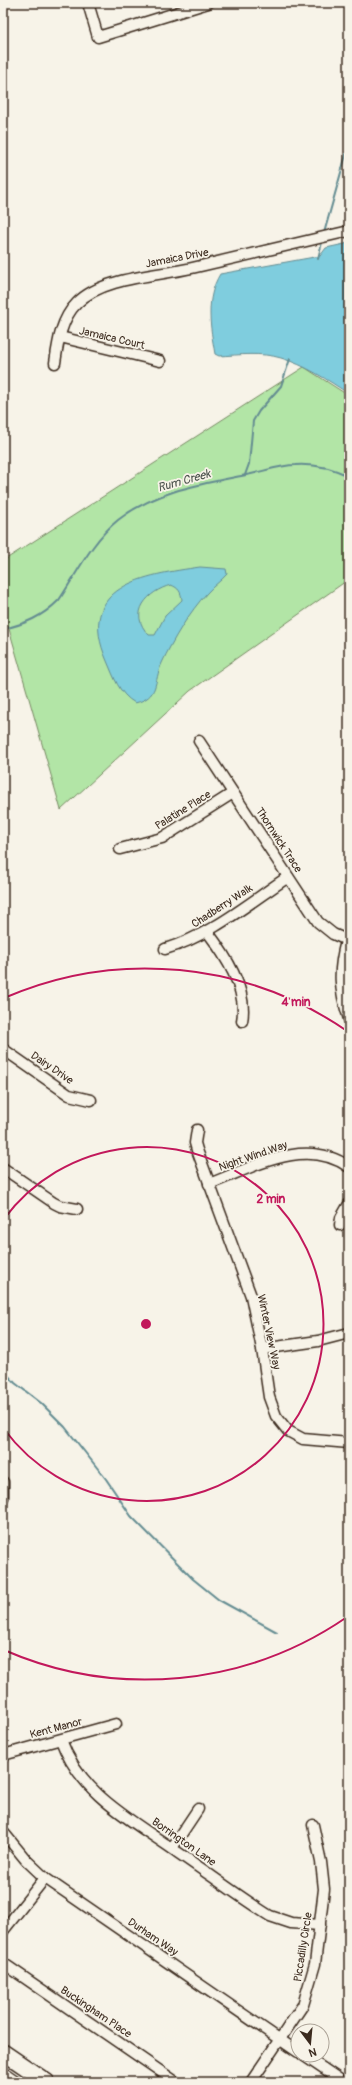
<svg xmlns="http://www.w3.org/2000/svg" width="352" height="2085" viewBox="0 0 352 2085" font-family="Pangolin,sans-serif">
	<rect width="100%" height="100%" fill="#f7f3e8"/>
	<filter id="ink" filterUnits="userSpaceOnUse"><feTurbulence type="fractalNoise" baseFrequency=".025" numOctaves="2"/><feDisplacementMap in="SourceGraphic" scale="8" xChannelSelector="R" yChannelSelector="G"/><feConvolveMatrix kernelMatrix="1 2 1 2 8 2 1 2 1" color-interpolation-filters="sRGB"/></filter>
	<g filter="url(#ink)">
		<polygon fill="#b2e5a6" stroke="#768862" points="304,367 349,396 349,579 190,691 61,810 3,608 3,561"/>
		<g fill="#7fcdde" stroke="#648c91" fill-rule="evenodd">
			<path d="M349,243V394C328,380 305,365 281,358C261,352 239,355 219,356L215,354C210,326 205,299 220,274L320,256L326,248Z"/>
			<path d="M200,567L226,569L227,574C221,581 213,586 207,593C190,611 172,641 162,663C153,682 160,697 135,703C119,694 114,677 107,661C74,585 145,575 200,567ZM171,585C179,588 181,592 182,600L165,616L155,635H149C127,613 148,591 171,585Z"/>
		</g>
		<g fill="none" stroke-linecap="round" stroke-linejoin="round">
			<g stroke="#648c91" stroke-width="2">
				<polyline points="324,233 349,144"/>
				<polyline points="318,259 322,242"/>
				<polyline points="245,475 249,464 253,421 259,411 281,386 290,359"/>
				<path d="M3,629C25,624 42,617 59,600C77,573 92,541 118,520C155,491 201,484 246,475C262,472 279,465 296,465C315,464 332,468 349,476"/>
				<polyline points="3,1370 15,1383 41,1403 65,1427 106,1479 131,1516 193,1579 219,1600 277,1632"/>
			</g>
			<g stroke="#3b2a1e" stroke-width="13">
				<g id="minor">
					<polyline points="88,3 98,37 208,3"/>
					<polyline points="60,337 160,361"/>
					<path d="M55,363C58,342 61,319 77,303C102,277 157,276 192,268C244,256 297,243 349,231"/>
					<polyline points="199,741 318,922 333,934 349,941"/>
					<polyline points="120,849 162,838 233,793"/>
					<path d="M207,931C225,955 248,989 242,1021"/>
					<path d="M346,941C338,971 339,989 349,1019"/>
					<path d="M165,949C210,936 249,903 288,877"/>
					<polyline points="3,1049 69,1095 91,1100"/>
					<polyline points="197,1130 195,1143 197,1150 251,1296 262,1349 269,1397 276,1416 288,1431 303,1439 349,1443"/>
					<polyline points="3,1168 54,1203 60,1206 77,1209"/>
					<path d="M209,1184C254,1167 305,1136 349,1167"/>
					<polyline points="340,1225 341,1218 349,1204"/>
					<polyline points="262,1349 318,1341 349,1333"/>
					<polyline points="3,1482 3,1498"/>
					<path d="M61,1740C81,1795 132,1820 177,1852C208,1873 238,1896 270,1916L291,1923L320,1925"/>
					<polyline points="3,1755 116,1724"/>
					<polyline points="3,1832 26,1860 45,1878 298,2052"/>
					<polyline points="172,1848 198,1809"/>
					<polyline points="3,1931 45,1878"/>
					<polyline points="3,1963 176,2082"/>
					<polyline points="303,2055 343,2082"/>
					<polyline points="251,2082 303,2005 315,1964 324,1889 321,1862 313,1825"/>
				</g>
			</g>
			<g stroke="#3b2a1e" stroke-width="18">
				<g id="highway">
					<polyline points="3,2052 47,2082"/>
					<polyline points="3,2075 13,2082"/>
				</g>
			</g>
			<use href="#minor" stroke="#f7f3e8" stroke-width="10"/>
			<use href="#highway" stroke="#f7f3e8" stroke-width="15"/>
		</g>
	</g>
	<g fill="none" stroke="#c2185b" stroke-width="2">
		<path d="M4 1219A177 177 0 1 1 4 1429"/>
		<path d="M347 1617A355 355 0 0 1 4 1650M4 998A355 355 0 0 1 347 1031"/>
	</g>
	<g text-anchor="middle" dominant-baseline="central" stroke-width="3.5" stroke-linejoin="round" paint-order="stroke">
		<g font-size="11" fill="#3b2a1e" stroke="#f7f3e8">
			<text transform="translate(177 258) rotate(-11)">Jamaica Drive</text>
			<text transform="translate(112 338) rotate(13)">Jamaica Court</text>
			<text transform="translate(183 810) rotate(-32)">Palatine Place</text>
			<text transform="translate(279 840) rotate(57)">Thornwick Trace</text>
			<text transform="translate(222 906) rotate(-33)">Chadberry Walk</text>
			<text transform="translate(52 1068) rotate(34)">Dairy Drive</text>
			<text transform="translate(253 1156) rotate(-19)">Night Wind Way</text>
			<text transform="translate(269 1332) rotate(78)">Winter View Way</text>
			<text transform="translate(56 1728) rotate(-15)">Kent Manor</text>
			<text transform="translate(184 1842) rotate(35)">Borrington Lane</text>
			<text transform="translate(153 1937) rotate(34)">Durham Way</text>
			<text transform="translate(303 1947) rotate(-81)">Piccadilly Circle</text>
			<text transform="translate(96 2012) rotate(34)">Buckingham Place</text>
		</g>
		<g font-size="12" font-style="italic" fill="#4c534e" stroke="#f7f3e8">
			<text transform="translate(184 481) rotate(-16)">Rum Creek</text>
		</g>
	</g>
	<circle cx="146" cy="1324" r="6" fill="#c2185b" stroke="#f7f3e8" stroke-width="2"/>
	<g font-size="12" text-anchor="middle" font-weight="bold" fill="#c2185b" stroke="#f7f3e8" stroke-width="3.5" stroke-linejoin="round" paint-order="stroke">
		<text x="296" y="1006">4 min</text>
		<text x="271" y="1203">2 min</text>
	</g>
	<rect width="352" height="2085" fill="none" stroke="#f7f3e8" stroke-width="16"/>
	<rect x="8" y="8" width="336" height="2069" fill="none" stroke="#3b2a1e" stroke-width="1.5" filter="url(#ink)"/>
	<g transform="translate(310 2043) rotate(164)"><circle r="19" fill="#f7f3e8" stroke="#aca397"/>
	<path d="M0-3L7 15L0 10L-7 15Z" fill="#3b2a1e"/>
	<text y="-6" font-size="11" font-weight="bold" text-anchor="middle" fill="#3b2a1e">N</text>
	</g>
</svg>
